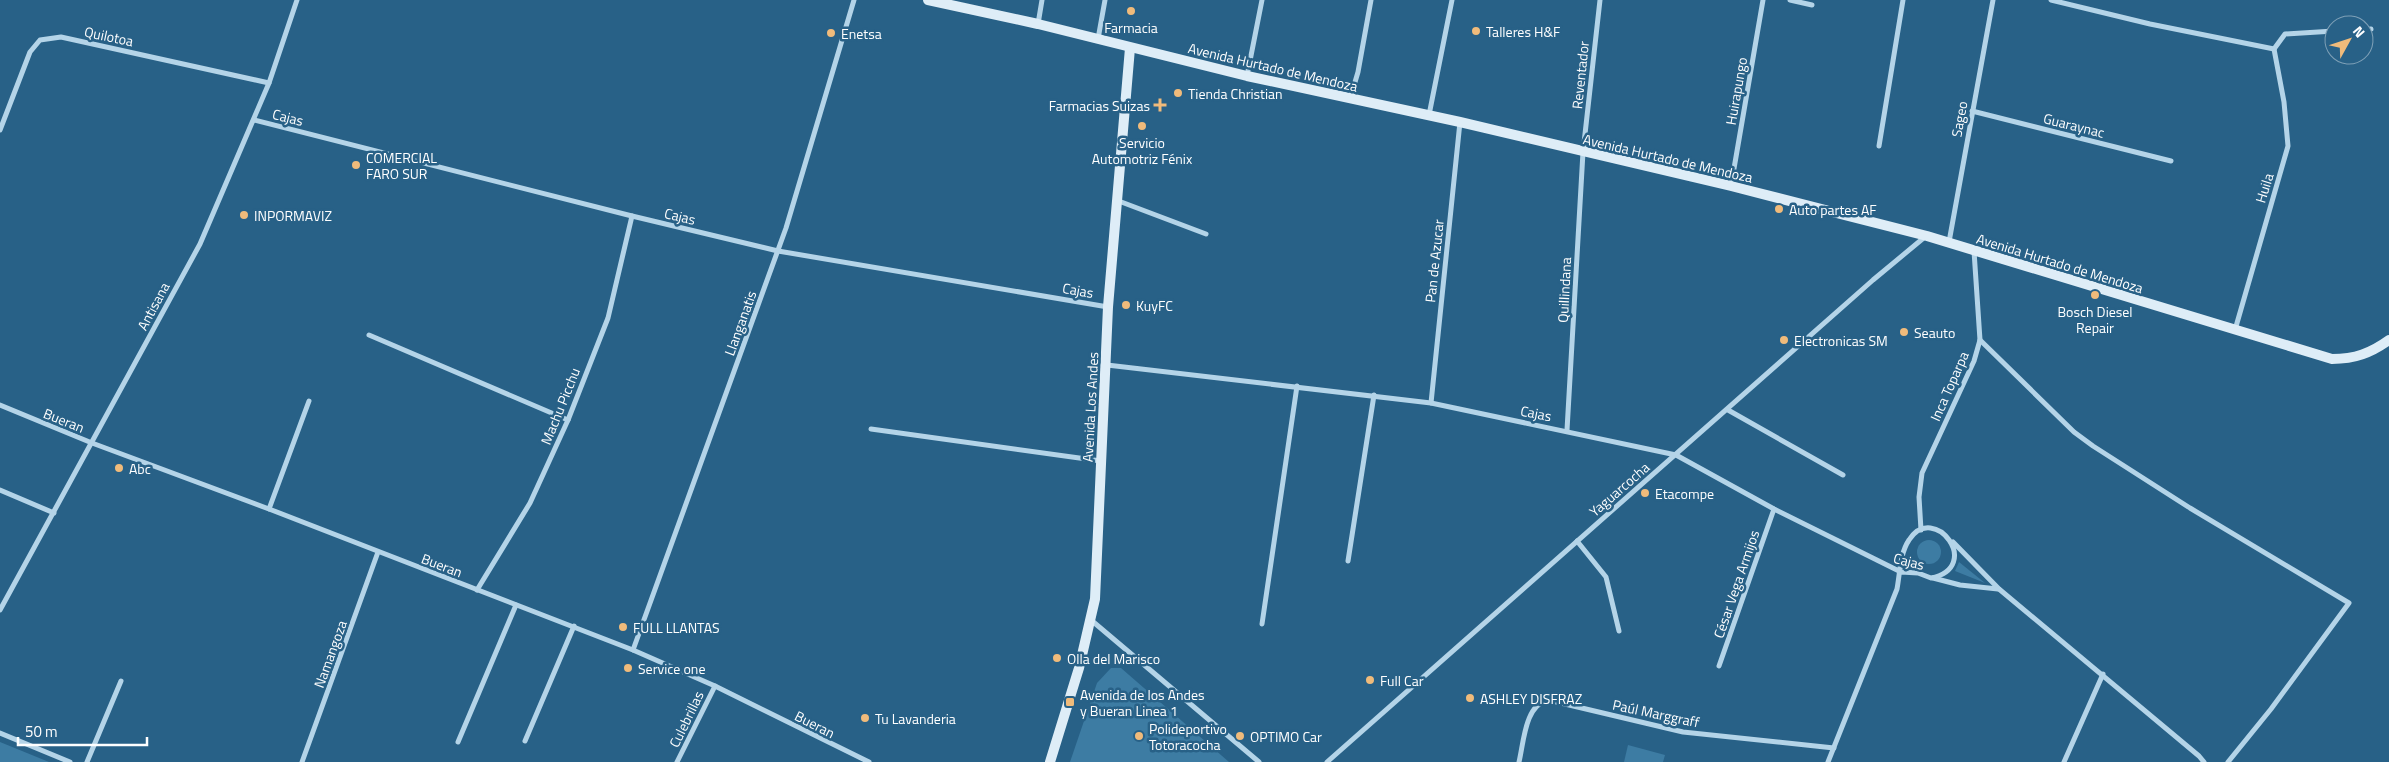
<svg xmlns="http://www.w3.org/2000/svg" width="2389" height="762" viewBox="0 0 2389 762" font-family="'Titillium Web',sans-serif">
	<rect width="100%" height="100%" fill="#286187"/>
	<g fill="#3d7ca3">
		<circle cx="1929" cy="552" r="12"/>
		<polygon points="1959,562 1985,583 1955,571"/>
		<polygon points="1111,668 1121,668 1229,762 1070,762 1097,683"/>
		<polygon points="0,742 49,762 0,762"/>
		<polygon points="1628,745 1665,755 1663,762 1624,762"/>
	</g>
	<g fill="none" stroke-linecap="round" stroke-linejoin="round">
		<g stroke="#b4d4e8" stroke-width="5">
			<polyline points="1790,0 1812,5"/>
			<polyline points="2051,0 2150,24 2274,49"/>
			<polyline points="1038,24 1042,0"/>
			<polyline points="2364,30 2371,29"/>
			<polyline points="1098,39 1105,0"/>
			<polyline points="2274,49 2285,34 2334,31"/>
			<polyline points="1247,76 1262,0"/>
			<polyline points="1350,99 1358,72 1371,0"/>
			<polyline points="1972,111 2171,161"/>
			<polyline points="1429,115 1452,0"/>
			<polyline points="254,120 632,216 778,251 1108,307"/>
			<polyline points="0,130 30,52 40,40 61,37 269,83"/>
			<polyline points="1879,146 1903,0"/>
			<polyline points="1731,186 1763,0"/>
			<polyline points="1116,200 1206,234"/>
			<polyline points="1949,242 1993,0"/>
			<polyline points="2235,330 2288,146 2284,102 2274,49"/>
			<polyline points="369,335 568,420"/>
			<polyline points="1980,340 2074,432 2093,446 2190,508 2349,603 2271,709 2228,762"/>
			<path d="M1107,365L1431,403L1676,455L1774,509L1901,572L1918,573L1931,578C1984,567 1934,501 1909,540C1900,553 1900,573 1897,589L1828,762"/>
			<polyline points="1431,403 1460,122"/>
			<polyline points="0,405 92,443 269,509 633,650 715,686 869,762"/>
			<polyline points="1728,410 1843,475"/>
			<polyline points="871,429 1101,461"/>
			<polyline points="1567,430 1583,152 1600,0"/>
			<polyline points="0,490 54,513"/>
			<polyline points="269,509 309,401"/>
			<polyline points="1921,530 1919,497 1922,473 1974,361 1980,340 1974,251"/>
			<polyline points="1577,541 1606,577 1619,631"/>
			<polyline points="1953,542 1999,589 2199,756 2204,762"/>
			<polyline points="1348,561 1374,395"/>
			<polyline points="1933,578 1960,585 1998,589"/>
			<polyline points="477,590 530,503 568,420 608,318 632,216"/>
			<polyline points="0,610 200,244 269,83 297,0"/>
			<polyline points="1091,620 1259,762"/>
			<polyline points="1262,624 1297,386"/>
			<polyline points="633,650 786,228 854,0"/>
			<polyline points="1719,666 1774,509"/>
			<polyline points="0,733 70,762"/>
			<polyline points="525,741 574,626"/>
			<polyline points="458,742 516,605"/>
			<polyline points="87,762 121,681"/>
			<polyline points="302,762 378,552"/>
			<polyline points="677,762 715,686"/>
			<polyline points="1327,762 1873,280 1926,236"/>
			<path d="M1519,762C1524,741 1525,705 1548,700L1683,732L1834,748"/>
			<polyline points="2064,762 2103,674"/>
		</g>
		<g stroke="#deedf7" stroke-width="10">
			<path d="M928,0L1038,24L1247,76L1460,122L1731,186L1927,236L2332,359C2355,359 2371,353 2389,340"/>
			<polyline points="1050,762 1079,668 1095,599 1108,307 1130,48"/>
		</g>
	</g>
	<g fill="#f0bb7b" stroke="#286187" stroke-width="2">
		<circle cx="1131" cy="11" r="5"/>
		<circle cx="1476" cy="31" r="5"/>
		<circle cx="831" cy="33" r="5"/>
		<circle cx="1178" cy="93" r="5"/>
		<path d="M1157.5 97.5h5v5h5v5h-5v5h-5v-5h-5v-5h5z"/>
		<circle cx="1142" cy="126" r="5"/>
		<circle cx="356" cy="165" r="5"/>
		<circle cx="1779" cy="209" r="5"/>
		<circle cx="244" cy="215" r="5"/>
		<circle cx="2095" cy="295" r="5"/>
		<circle cx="1126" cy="305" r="5"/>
		<circle cx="1904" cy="332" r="5"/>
		<circle cx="1784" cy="340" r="5"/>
		<circle cx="119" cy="468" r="5"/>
		<circle cx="1645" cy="493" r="5"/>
		<circle cx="623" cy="627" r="5"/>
		<circle cx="1057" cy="658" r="5"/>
		<circle cx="628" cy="668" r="5"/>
		<circle cx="1370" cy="680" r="5"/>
		<circle cx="1470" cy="698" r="5"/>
		<rect x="1065" y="697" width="10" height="10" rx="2.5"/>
		<circle cx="865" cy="718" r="5"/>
		<circle cx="1139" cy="736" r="5"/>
		<circle cx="1240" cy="736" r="5"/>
	</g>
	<g text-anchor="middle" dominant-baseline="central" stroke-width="5" stroke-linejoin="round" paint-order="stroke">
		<g font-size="14" fill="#fff" stroke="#286187" text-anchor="start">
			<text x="1131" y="27" text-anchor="middle">Farmacia</text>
			<text x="1486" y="31">Talleres H&amp;F</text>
			<text x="841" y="33">Enetsa</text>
			<text x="1188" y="93">Tienda Christian</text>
			<text x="1150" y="105" text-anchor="end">Farmacias Suizas</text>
			<text x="1142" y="142" text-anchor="middle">Servicio<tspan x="1142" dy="16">Automotriz Fénix</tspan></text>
			<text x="366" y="157">COMERCIAL<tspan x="366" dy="16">FARO SUR</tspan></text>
			<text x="1789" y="209">Auto partes AF</text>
			<text x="254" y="215">INPORMAVIZ</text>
			<text x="1136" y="305">KuyFC</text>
			<text x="2095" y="311" text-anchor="middle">Bosch Diesel<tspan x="2095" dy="16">Repair</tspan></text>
			<text x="1914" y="332">Seauto</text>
			<text x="1794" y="340">Electronicas SM</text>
			<text x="129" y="468">Abc</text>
			<text x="1655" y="493">Etacompe</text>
			<text x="633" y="627">FULL LLANTAS</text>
			<text x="1067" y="658">Olla del Marisco</text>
			<text x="638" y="668">Service one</text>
			<text x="1380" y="680">Full Car</text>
			<text x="1080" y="694">Avenida de los Andes<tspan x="1080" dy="16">y Bueran Linea 1</tspan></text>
			<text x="1480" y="698">ASHLEY DISFRAZ</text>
			<text x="875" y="718">Tu Lavanderia</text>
			<text x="1149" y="728">Polideportivo<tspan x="1149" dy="16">Totoracocha</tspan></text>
			<text x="1250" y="736">OPTIMO Car</text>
		</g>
		<g font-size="14" fill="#fff" stroke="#286187">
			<text transform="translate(109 36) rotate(12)">Quilotoa</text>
			<text transform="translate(1273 67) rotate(13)">Avenida Hurtado de Mendoza</text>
			<text transform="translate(1580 75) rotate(-84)">Reventador</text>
			<text transform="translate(1736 91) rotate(-80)">Huirapungo</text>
			<text transform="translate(288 117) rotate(14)">Cajas</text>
			<text transform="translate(1959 119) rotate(-80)">Sageo</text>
			<text transform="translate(2074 125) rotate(14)">Guaraynac</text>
			<text transform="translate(1668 158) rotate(13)">Avenida Hurtado de Mendoza</text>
			<text transform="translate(2264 188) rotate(-73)">Huila</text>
			<text transform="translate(680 216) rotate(13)">Cajas</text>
			<text transform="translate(1434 261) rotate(-84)">Pan de Azucar</text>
			<text transform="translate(2060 263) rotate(17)">Avenida Hurtado de Mendoza</text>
			<text transform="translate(1078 290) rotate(10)">Cajas</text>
			<text transform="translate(1564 290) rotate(-87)">Quillindana</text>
			<text transform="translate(153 306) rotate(-62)">Antisana</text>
			<text transform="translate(740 323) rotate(-70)">Llanganatis</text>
			<text transform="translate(1949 386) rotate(-66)">Inca Toparpa</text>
			<text transform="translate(560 406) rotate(-68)">Machu Picchu</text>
			<text transform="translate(1090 407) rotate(-87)">Avenida Los Andes</text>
			<text transform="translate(1536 413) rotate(11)">Cajas</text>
			<text transform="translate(64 420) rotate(22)">Bueran</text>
			<text transform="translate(1619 489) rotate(-41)">Yaguarcocha</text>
			<text transform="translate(1909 561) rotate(14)">Cajas</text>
			<text transform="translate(442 565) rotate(21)">Bueran</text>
			<text transform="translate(1736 584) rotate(-71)">César Vega Armijos</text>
			<text transform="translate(330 654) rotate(-70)">Namangoza</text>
			<text transform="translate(1656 713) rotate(12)">Paúl Marggraff</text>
			<text transform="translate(686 719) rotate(-64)">Culebrillas</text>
			<text transform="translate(815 724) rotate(27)">Bueran</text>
		</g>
	</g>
	<g transform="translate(2349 40) rotate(50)"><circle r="24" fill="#286187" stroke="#7ea0b7"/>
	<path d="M0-4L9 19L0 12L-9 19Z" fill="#f0bb7b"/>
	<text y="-8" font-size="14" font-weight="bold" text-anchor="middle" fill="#ffffff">N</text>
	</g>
	<path d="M18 737v8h129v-8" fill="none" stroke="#ffffff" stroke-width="2.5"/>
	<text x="25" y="737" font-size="15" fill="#ffffff" stroke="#286187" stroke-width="4" paint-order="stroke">50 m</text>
</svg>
